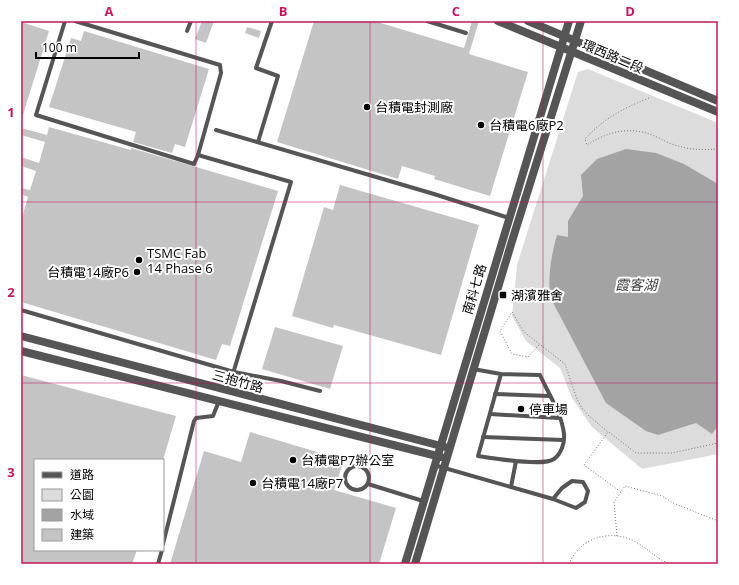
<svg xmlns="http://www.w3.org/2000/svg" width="739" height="585" viewBox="0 0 739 585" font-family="'Open Sans','Noto Sans TC',sans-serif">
	<rect width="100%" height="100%" fill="#fff"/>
	<polygon fill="#dcdcdc" points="588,69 718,123 718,454 642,469 592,427 572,398 560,368 526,341 512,316 517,265 578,72"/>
	<path fill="#a3a3a3" d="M626,149L656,153L684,164L718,184V426L712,434L696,423L658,435L646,431L606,403L550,297C548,275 551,256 557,235L568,237V221L583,196L581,175L597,159Z"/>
	<g fill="#c4c4c4">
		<polygon points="202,21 214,21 206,43 195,39"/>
		<polygon points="314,21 374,21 464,48 472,21 479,21 469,54 528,72 490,196 434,179 435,176 402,166 398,179 277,142"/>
		<polygon points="21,22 49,31 22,118 21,117"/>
		<polygon points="247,27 261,31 259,38 245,33"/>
		<polygon points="84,31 209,69 185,147 175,144 172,153 133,142 136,132 49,107 71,38 81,41"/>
		<polygon points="49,127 131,150 131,148 278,191 230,346 222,344 216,360 21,302 21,221 28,197 21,194 21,188 30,190 36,171 21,166 21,157 39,163 45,142 21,135 21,128 47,135"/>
		<polygon points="340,185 479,225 441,355 334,325 333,328 292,316 324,207 333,210"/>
		<polygon points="275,327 343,346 330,389 262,369"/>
		<polygon points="21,375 176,416 163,460 35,460 35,550 137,550 132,564 21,564"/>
		<polygon points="250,432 344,460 334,490 396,508 379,564 170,564 204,451 241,462"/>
	</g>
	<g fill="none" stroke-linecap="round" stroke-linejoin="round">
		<g stroke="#777" stroke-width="1" stroke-dasharray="1 2" stroke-linecap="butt">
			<path d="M649,98C624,108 604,118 585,139L587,145C607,132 629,126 652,135C660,138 667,143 675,145C689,150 703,150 718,149"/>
			<polyline points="539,345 528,357 512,354 500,331 512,312 524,332 565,364 577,399 582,408 589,416 608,432 584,465 621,492"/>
			<polyline points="609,432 636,453 672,453 718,443"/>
			<polyline points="617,536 614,502 625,486 662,496 673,503 718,521"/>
			<path d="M569,564C579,538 611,528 636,542C648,549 657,559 670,564"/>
		</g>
		<g stroke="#555" stroke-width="4">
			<polyline points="65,21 36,115 194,164 198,155 291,182 228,390"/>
			<polyline points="75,21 220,65 221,73 198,155"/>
			<polyline points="427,21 466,33"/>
			<polyline points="187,31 191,21"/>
			<polyline points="216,130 434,194 509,218"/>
			<polyline points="258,142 278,76 256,68 272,21"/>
			<polyline points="21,310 234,372 281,381 320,391"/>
			<path d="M473,369L501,374L540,375C548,393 562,414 564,434C565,443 561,454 554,459C543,467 493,458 478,456L501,374"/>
			<polyline points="495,394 549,396"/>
			<polyline points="490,414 559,418"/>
			<polyline points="483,437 563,440"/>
			<polyline points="434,465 553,499 576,508 585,502 588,491 583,482 572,481 562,488 553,499"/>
			<circle cx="357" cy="478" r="12"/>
			<polyline points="368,484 423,501"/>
			<polyline points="511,487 516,461"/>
			<polyline points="163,544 194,421 196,418 213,416 219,401"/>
			<polyline points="158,564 162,550"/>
		</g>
		<g stroke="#555" stroke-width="8">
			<polyline points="498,21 718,112"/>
			<polyline points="528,21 718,101"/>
			<polyline points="21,336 445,447"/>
			<polyline points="21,351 441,457"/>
			<polyline points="405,564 569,21"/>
			<polyline points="415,564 512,241 581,21"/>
		</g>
	</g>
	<path fill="none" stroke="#c2185b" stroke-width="1" stroke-opacity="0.55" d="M196,21V564M370,21V564M543,21V564M21,202H718M21,383H718"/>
	<g fill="#000" stroke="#fff" stroke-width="1.5">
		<circle cx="367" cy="107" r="4"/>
		<circle cx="481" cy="125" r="4"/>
		<circle cx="139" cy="260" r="4"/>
		<circle cx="137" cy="272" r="4"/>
		<rect x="499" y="291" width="8" height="8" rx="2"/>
		<circle cx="521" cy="409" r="4"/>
		<circle cx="293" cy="460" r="4"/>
		<circle cx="253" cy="483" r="4"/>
	</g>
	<g text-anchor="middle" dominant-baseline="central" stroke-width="4" stroke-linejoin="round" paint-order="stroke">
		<g font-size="13" fill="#000" stroke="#fff">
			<text transform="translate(613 56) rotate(23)">環西路二段</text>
			<text transform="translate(474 289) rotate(-73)">南科七路</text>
			<text transform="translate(238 381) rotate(15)">三抱竹路</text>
		</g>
		<g font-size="13" fill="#000" stroke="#fff" text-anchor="start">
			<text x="375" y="107">台積電封測廠</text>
			<text x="489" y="125">台積電6廠P2</text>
			<text x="147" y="253">TSMC Fab<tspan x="147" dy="15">14 Phase 6</tspan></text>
			<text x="129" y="272" text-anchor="end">台積電14廠P6</text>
			<text x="511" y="295">湖濱雅舍</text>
			<text x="529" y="409">停車場</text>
			<text x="301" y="460">台積電P7辦公室</text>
			<text x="261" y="483">台積電14廠P7</text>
		</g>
		<g font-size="14" font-style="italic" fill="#444" stroke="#fff">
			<text x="636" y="284">霞客湖</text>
		</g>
	</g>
	<rect width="739" height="585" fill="none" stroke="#ffffff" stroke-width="44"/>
	<rect x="34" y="459" width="130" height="92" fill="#ffffff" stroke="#999999"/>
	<rect x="42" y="472" width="20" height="6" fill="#555555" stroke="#999999"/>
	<text x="70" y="479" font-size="12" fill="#000000">道路</text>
	<rect x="42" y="489" width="20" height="12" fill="#dcdcdc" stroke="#999999"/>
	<text x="70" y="499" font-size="12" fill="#000000">公園</text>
	<rect x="42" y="509" width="20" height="12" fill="#a3a3a3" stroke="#999999"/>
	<text x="70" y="519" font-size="12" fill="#000000">水域</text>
	<rect x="42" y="529" width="20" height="12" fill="#c4c4c4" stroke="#999999"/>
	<text x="70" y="539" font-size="12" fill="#000000">建築</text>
	<path d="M36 52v6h103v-6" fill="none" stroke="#000000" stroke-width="2"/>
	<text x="42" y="52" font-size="12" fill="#000000" stroke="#ffffff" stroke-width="3" paint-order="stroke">100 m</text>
	<rect x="22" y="22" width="695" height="541" fill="none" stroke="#c2185b" stroke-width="1.5"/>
	<g font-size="13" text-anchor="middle" font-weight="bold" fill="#c2185b">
		<text x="109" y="16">A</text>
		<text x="283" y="16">B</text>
		<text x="456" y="16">C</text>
		<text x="630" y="16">D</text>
		<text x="11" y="117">1</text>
		<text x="11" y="297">2</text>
		<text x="11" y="477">3</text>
	</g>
</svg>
